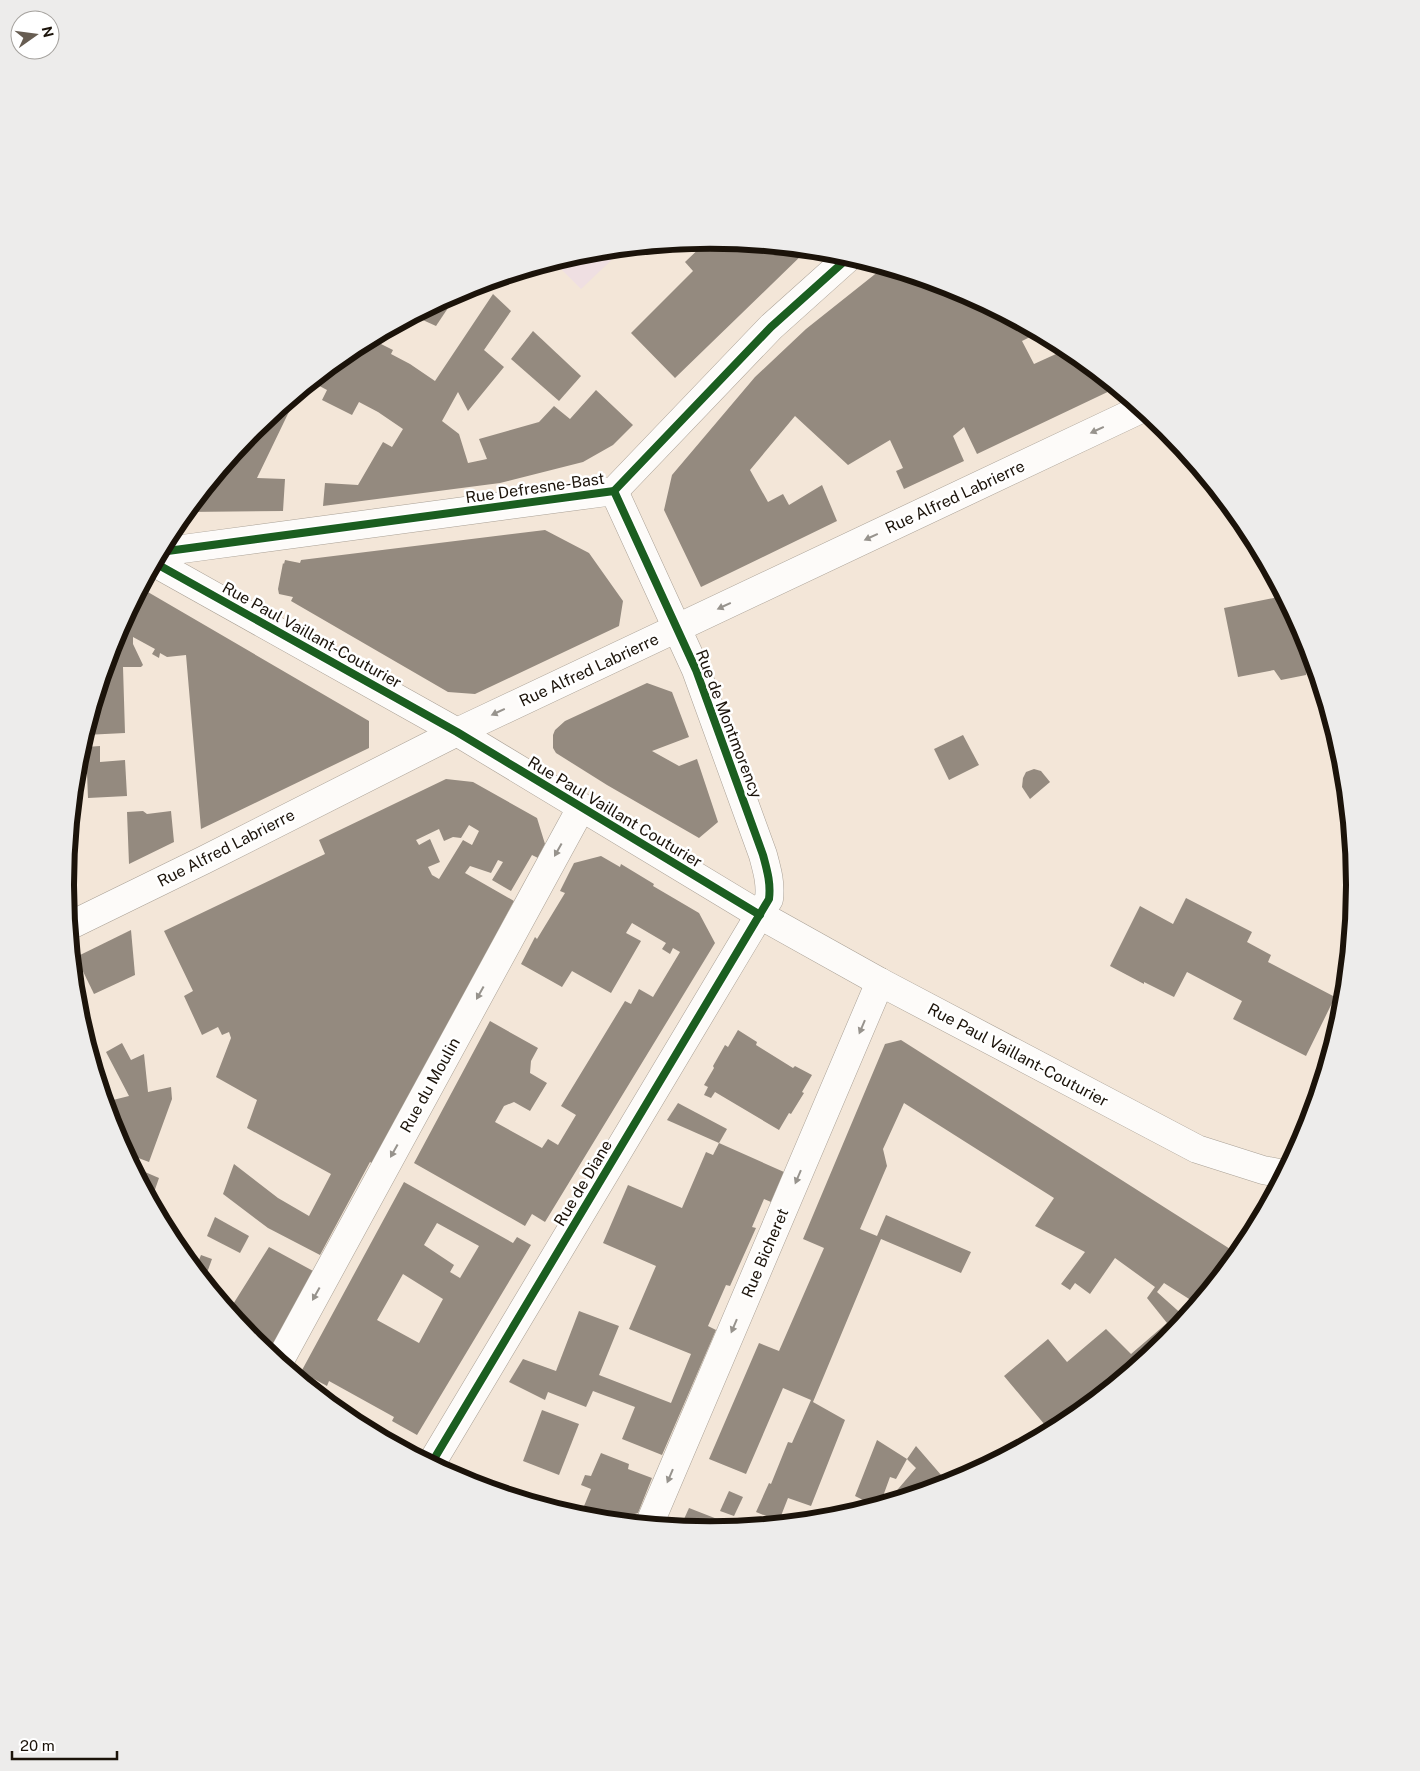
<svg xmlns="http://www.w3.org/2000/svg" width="1420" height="1771" viewBox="0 0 1420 1771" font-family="'Public Sans',sans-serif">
	<rect width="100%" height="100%" fill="#f3e6d8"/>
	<polygon fill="#efdfe2" points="623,249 581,289 554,262 584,253"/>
	<g fill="#948a7f" fill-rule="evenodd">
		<polygon points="707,241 716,241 721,245 724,242 807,250 675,378 631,333 693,271 685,262"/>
		<polygon points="884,267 957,290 1038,333 1022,341 1034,364 1067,349 1116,388 977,454 964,427 953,436 964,461 904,489 896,471 903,468 890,440 848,465 795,416 750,470 768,502 783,494 789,505 822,485 837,521 701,587 664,510 672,475 755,377 806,329"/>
		<polygon points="493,294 511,311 484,350 504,367 468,411 458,392 442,421 459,434 468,463 487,459 479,439 539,422 554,406 570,419 596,390 633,425 613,445 583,462 500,483 323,506 325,483 358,485 383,442 392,447 403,429 378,412 359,402 352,415 322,400 327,390 312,382 351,350 356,352 359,345 371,339 393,350 391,354 410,364 435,381"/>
		<polygon points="453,295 456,296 436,326 414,316"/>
		<polygon points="533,331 581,376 559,401 511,359"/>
		<polygon points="298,393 257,478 285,479 283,511 186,512 254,429"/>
		<polygon points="545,530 589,553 623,601 619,626 475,694 448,692 291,601 293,597 279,594 278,589 283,563 284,564 285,560 300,563 301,560"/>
		<polygon points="141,588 369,721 369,748 201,829 186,655 167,657 160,653 159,658 152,654 155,649 133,637 133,644 143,665 141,667 123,667 125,733 85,735 114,638"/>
		<polygon points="1283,596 1306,639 1313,662 1308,663 1306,675 1281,680 1274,670 1238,677 1224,608"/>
		<polygon points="647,683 672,692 689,737 652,751 679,766 697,759 718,822 699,838 607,785 556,753 553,748 553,735 555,730 565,721"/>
		<polygon points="963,735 979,765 949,780 934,749"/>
		<polygon points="100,746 100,762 125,760 127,796 88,798 86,747"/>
		<polygon points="1034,769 1041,771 1050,782 1030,799 1022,787 1023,778 1026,772"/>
		<path d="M446,779L473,782L537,818L545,844L538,858L532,855L511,891L492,880L503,862L498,860L491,873L470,866L465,873L514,901L373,1164L370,1162L320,1255L268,1228L223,1194L234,1164L278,1198L309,1216L331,1174L247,1128L257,1100L216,1077L231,1038L229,1032L222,1035L218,1027L202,1035L184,996L193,991L164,931L325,854L319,840ZM469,825L479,831L472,845L463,840L439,879L432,875L428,867L440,862L430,839L419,845L416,840L439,829L444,841L453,837L461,838Z"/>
		<polygon points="143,811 147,814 171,811 174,842 129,864 127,812"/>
		<polygon points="68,855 76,890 66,894 65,886"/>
		<polygon points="601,856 620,867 621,864 654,884 653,886 699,913 715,943 545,1222 532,1214 525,1226 414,1163 490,1021 538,1048 531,1061 530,1073 547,1083 530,1111 514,1102 504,1106 495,1122 542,1148 548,1139 558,1145 576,1115 561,1106 625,1001 631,1004 639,989 653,997 680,952 673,948 670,954 662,949 666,943 632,923 626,933 641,941 611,993 572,971 562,987 521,964 535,937 537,939 565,893 560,891 574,863"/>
		<polygon points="1186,898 1252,932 1247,942 1271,955 1268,962 1335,997 1306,1056 1233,1019 1242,1001 1187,972 1174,997 1144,982 1144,984 1110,966 1140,906 1173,924"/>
		<polygon points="131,930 135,975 94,994 76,957"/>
		<polygon points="738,1030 757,1042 756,1045 793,1068 795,1066 812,1075 802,1092 804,1093 791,1114 789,1113 779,1130 715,1092 711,1098 704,1095 708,1087 704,1085 714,1068 713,1066 725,1045 728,1047"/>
		<polygon points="901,1040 1238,1254 1197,1304 1164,1283 1157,1292 1186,1318 1166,1342 1068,1422 1050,1431 1004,1376 1048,1339 1067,1362 1106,1329 1131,1354 1167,1323 1147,1298 1155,1287 1115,1258 1090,1294 1075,1283 1070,1290 1061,1284 1085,1252 1035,1226 1054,1198 904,1103 883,1149 887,1166 860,1229 877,1236 886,1215 971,1252 961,1273 881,1239 813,1402 845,1420 811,1506 788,1498 779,1521 756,1512 769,1483 771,1484 788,1442 792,1443 811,1400 783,1388 746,1474 709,1459 759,1343 779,1351 824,1248 803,1239 885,1044"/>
		<polygon points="122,1043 131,1060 144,1054 148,1092 171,1087 172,1099 149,1162 125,1153 114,1132 105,1102 129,1096 106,1052"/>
		<polygon points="678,1103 727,1129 719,1143 667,1120"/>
		<polygon points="719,1143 784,1172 771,1202 764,1199 752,1227 756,1228 730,1286 726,1285 708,1326 716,1330 662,1455 622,1439 635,1407 593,1391 586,1407 548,1392 545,1400 509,1382 523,1359 556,1371 579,1311 619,1326 599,1375 671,1403 691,1354 629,1329 656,1266 603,1243 628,1185 682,1208 706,1152 713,1155"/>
		<polygon points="145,1172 159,1178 151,1201 141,1182"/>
		<path d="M404,1182L513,1243L517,1237L531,1245L417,1435L392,1421L394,1417L329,1381L327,1386L301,1372ZM437,1223L479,1246L460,1278L450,1272L454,1265L424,1245ZM403,1274L443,1299L419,1343L377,1320Z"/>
		<polygon points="215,1217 249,1236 240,1253 207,1236"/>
		<polygon points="269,1247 315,1272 270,1355 254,1341 235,1319 237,1317 230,1309"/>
		<polygon points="201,1255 212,1259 204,1281 195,1270"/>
		<polygon points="542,1410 579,1424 559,1475 523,1461"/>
		<polygon points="877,1440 907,1459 896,1479 890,1477 882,1499 886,1503 875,1506 855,1496"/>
		<polygon points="916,1446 948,1483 897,1500 893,1495 916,1468 907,1459"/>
		<polygon points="601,1453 629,1464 628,1469 652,1478 638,1513 614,1521 582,1511 591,1489 581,1485 585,1475 591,1476"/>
		<polygon points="729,1491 743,1497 734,1516 720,1511"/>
		<polygon points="689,1508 730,1524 740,1528 710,1530 680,1528"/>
	</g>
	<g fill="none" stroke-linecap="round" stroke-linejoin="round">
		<g stroke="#a9a095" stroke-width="29">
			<g id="minor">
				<polyline points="160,552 614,491 771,327 849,257"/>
				<polyline points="155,563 457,732"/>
				<polyline points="279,1362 581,808"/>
				<path d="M431,1464L769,899C771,883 767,870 763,855L696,670L614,491"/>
				<polyline points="649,1525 880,982"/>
			</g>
		</g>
		<g stroke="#a9a095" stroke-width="29">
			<g id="secondary">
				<polyline points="457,732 760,915 880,982 1197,1149 1263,1170 1284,1174"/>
				<polyline points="69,926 204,860 457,732 1141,409"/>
			</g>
		</g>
		<use href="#minor" stroke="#fdfbf9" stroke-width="28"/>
		<use href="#secondary" stroke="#fdfbf9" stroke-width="28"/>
		<g stroke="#fff" stroke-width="11">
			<g id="cycleway">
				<polyline points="160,552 614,491 771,327 849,257"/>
				<polyline points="155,563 457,732 760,915"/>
				<path d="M431,1464L769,899C771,883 767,870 763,855L696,670L614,491"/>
			</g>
		</g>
		<use href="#cycleway" stroke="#1b5e20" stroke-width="8"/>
	</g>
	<defs><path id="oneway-solid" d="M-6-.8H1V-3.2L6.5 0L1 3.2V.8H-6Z" transform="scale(1.25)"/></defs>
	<g fill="#97938d">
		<use href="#oneway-solid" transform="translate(1097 430) rotate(155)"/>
		<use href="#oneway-solid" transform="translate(871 537) rotate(155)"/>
		<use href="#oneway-solid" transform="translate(724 606) rotate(155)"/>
		<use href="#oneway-solid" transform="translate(498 712) rotate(155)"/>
		<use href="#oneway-solid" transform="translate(558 850) rotate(119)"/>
		<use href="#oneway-solid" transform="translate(480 993) rotate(119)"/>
		<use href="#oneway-solid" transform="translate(862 1027) rotate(113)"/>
		<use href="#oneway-solid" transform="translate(394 1151) rotate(119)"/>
		<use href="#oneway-solid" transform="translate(798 1177) rotate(113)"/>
		<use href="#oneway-solid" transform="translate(316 1294) rotate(119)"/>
		<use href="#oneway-solid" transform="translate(734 1326) rotate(113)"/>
		<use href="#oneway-solid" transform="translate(670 1476) rotate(113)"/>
	</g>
	<g text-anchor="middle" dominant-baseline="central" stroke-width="5" stroke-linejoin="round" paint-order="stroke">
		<g font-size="16" fill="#1b130a" stroke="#fff">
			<text transform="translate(535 488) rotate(-8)">Rue Defresne-Bast</text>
			<text transform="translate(955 497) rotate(-25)">Rue Alfred Labrierre</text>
			<text transform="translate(312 635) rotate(29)">Rue Paul Vaillant-Couturier</text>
			<text transform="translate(589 670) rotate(-25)">Rue Alfred Labrierre</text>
			<text transform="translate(729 724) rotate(69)">Rue de Montmorency</text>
			<text transform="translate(615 812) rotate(31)">Rue Paul Vaillant Couturier</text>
			<text transform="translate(226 848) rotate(-27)">Rue Alfred Labrierre</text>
			<text transform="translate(1018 1055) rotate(28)">Rue Paul Vaillant-Couturier</text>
			<text transform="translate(430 1085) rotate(-61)">Rue du Moulin</text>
			<text transform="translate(583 1183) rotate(-59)">Rue de Diane</text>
			<text transform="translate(765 1253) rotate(-67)">Rue Bicheret</text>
		</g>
	</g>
	<path d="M0 0H1420V1771H0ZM74 885a636 636 0 1 1 1272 0a636 636 0 1 1-1272 0Z" fill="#edeceb" fill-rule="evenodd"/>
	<path fill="none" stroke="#1b130a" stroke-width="6" d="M74 885a636 636 0 1 1 1272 0a636 636 0 1 1-1272 0Z"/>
	<g transform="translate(35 35) rotate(76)"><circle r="24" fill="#ffffff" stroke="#a4a19d"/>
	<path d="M0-4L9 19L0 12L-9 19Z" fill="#675d52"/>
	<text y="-8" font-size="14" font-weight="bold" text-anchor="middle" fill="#1b130a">N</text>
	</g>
	<path d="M12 1751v8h105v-8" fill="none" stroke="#1b130a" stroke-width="2.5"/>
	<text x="20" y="1751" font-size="15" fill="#1b130a" stroke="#ffffff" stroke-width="4" paint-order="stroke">20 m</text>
</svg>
